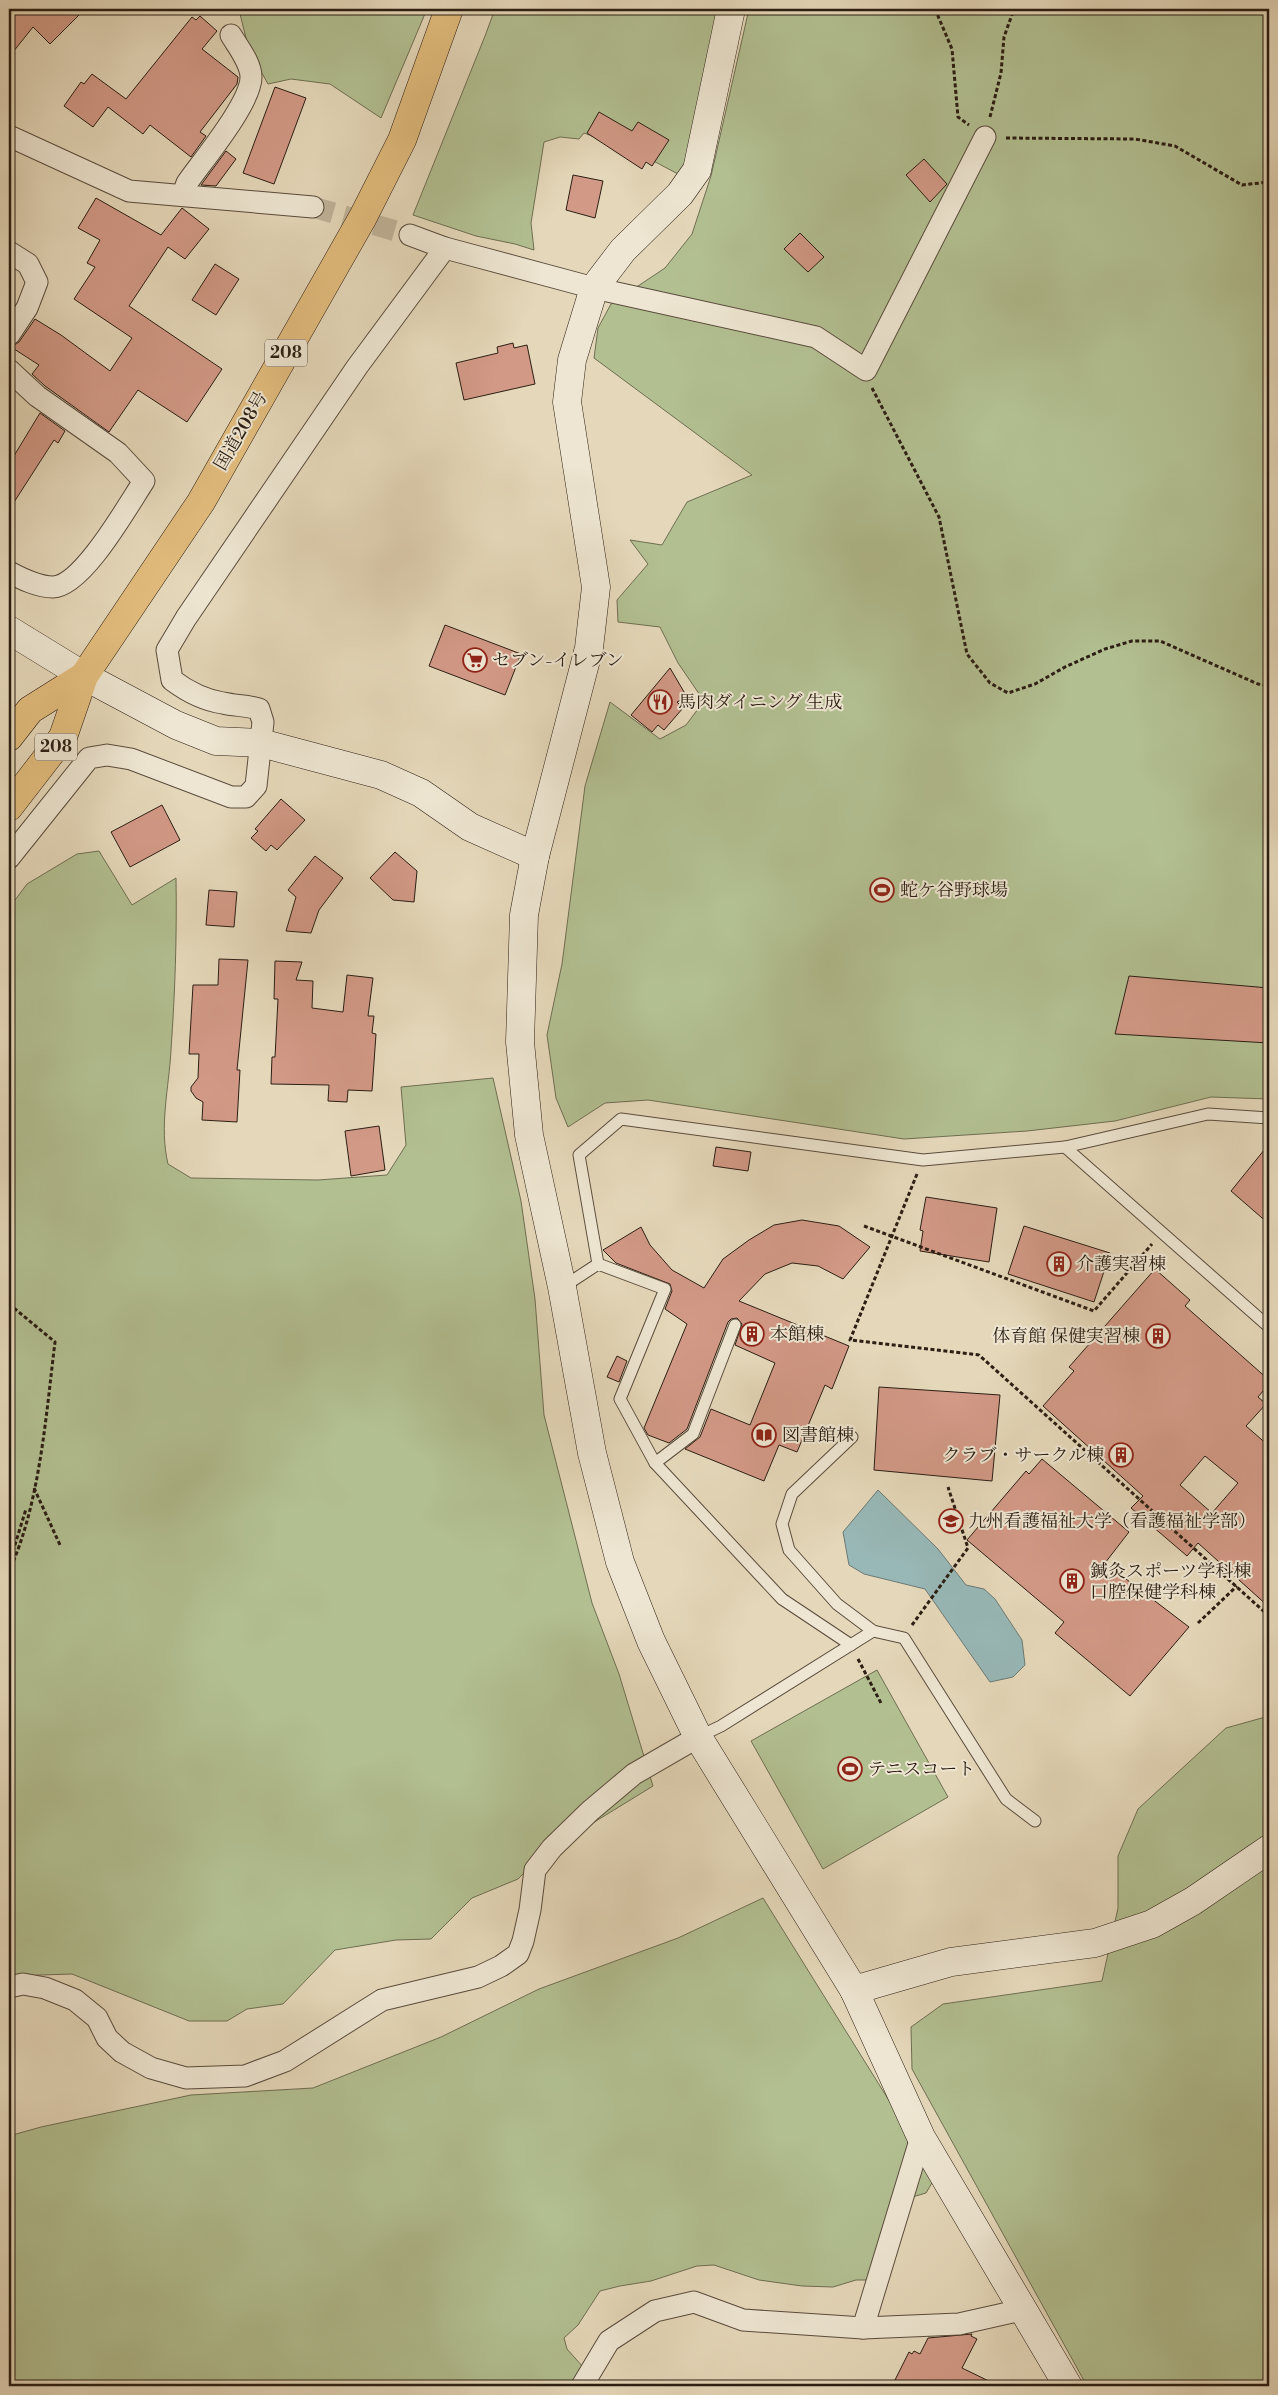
<svg xmlns="http://www.w3.org/2000/svg" width="1278" height="2395" viewBox="0 0 1278 2395" font-family="'Libre Bodoni','Noto Serif JP',serif">
	<rect width="100%" height="100%" fill="#e5d8ba"/>
	<filter id="stains"><feTurbulence type="fractalNoise" baseFrequency=".004" numOctaves="4"/><feColorMatrix values="0 0 0 0 .2 0 0 0 0 .09 0 0 0 0 .02 0 0 0 .5 -.17"/></filter>
	<radialGradient id="worn" r=".72"><stop offset=".6" stop-color="#630" stop-opacity="0"/><stop offset="1" stop-color="#630" stop-opacity=".3"/></radialGradient>
	<g fill="#b2bf91" stroke="#6e6e52">
		<polygon points="230,9 427,9 381,118 330,84 291,79 268,84 249,50 240,14"/>
		<polygon points="495,9 726,9 684,171 678,174 644,156 584,133 579,139 560,137 544,142 531,223 534,250 515,244 476,236 413,215 485,36"/>
		<polygon points="749,9 1269,9 1269,1099 1211,1097 1115,1121 1027,1131 904,1139 648,1100 605,1103 568,1127 556,1098 547,1035 562,964 585,786 610,702 660,739 686,725 704,701 678,663 660,627 618,622 617,600 648,564 630,540 662,545 687,502 752,475 594,358 598,328 611,304 665,268 692,234 711,176"/>
		<path d="M99,851L132,905L176,878C177,936 175,993 171,1050C169,1088 159,1126 168,1164L191,1178L318,1180L387,1175L406,1145L401,1087L493,1078L521,1201L535,1299L544,1415L592,1603L619,1674L653,1786L544,1853L518,1879L472,1898L431,1939L396,1940L335,1950L283,2004L247,2009L227,2021H189L72,1974L9,1976V908L27,884L77,854Z"/>
		<polygon points="877,1670 948,1797 823,1869 751,1741"/>
		<polygon points="1269,1716 1269,2386 1087,2386 912,2069 911,2027 943,2004 1102,1981 1118,1908 1118,1856 1138,1809 1226,1728"/>
		<polygon points="763,1898 936,2176 926,2193 902,2200 870,2280 856,2280 833,2287 802,2286 759,2280 714,2265 697,2266 651,2281 620,2286 600,2291 578,2325 564,2338 567,2349 583,2367 579,2386 9,2386 9,2136 41,2127 191,2095 313,2088 441,2037 539,1989 678,1938"/>
	</g>
	<polygon fill="#98b8b7" stroke="#6c7a75" points="878,1490 938,1549 966,1585 984,1589 995,1599 1022,1640 1025,1665 1013,1677 990,1682 925,1589 864,1574 849,1565 843,1532"/>
	<g fill="#d29986" stroke="#2b1e13" fill-rule="evenodd">
		<polygon points="9,9 85,9 50,44 33,27 9,57"/>
		<polygon points="200,16 217,31 202,49 238,77 237,84 200,132 206,136 191,157 150,125 143,134 108,107 93,127 64,106 81,82 84,84 92,74 126,99 192,17 196,20"/>
		<polygon points="275,87 306,98 274,184 243,173"/>
		<polygon points="599,112 632,131 638,122 669,140 652,166 646,162 642,169 587,133"/>
		<polygon points="226,151 236,159 216,186 201,185"/>
		<polygon points="924,159 947,184 930,202 906,175"/>
		<polygon points="573,175 603,181 595,218 566,210"/>
		<polygon points="96,198 161,235 182,208 209,229 185,259 168,247 129,306 222,369 187,422 138,390 109,432 45,386 32,374 39,365 11,347 19,342 35,319 61,335 110,371 132,338 74,299 95,267 87,263 100,240 78,228"/>
		<polygon points="800,233 824,257 808,272 784,249"/>
		<polygon points="215,264 239,279 216,315 192,300"/>
		<polygon points="513,343 514,348 527,345 535,384 464,400 456,363 498,353 497,347"/>
		<polygon points="40,413 65,431 58,443 54,440 9,510 9,464"/>
		<polygon points="445,625 521,654 505,695 429,666"/>
		<polygon points="670,668 687,697 677,702 683,708 664,730 658,725 652,732 631,715"/>
		<polygon points="281,799 305,820 277,850 271,845 266,851 251,838 258,831 255,829"/>
		<polygon points="162,805 180,840 130,867 111,832"/>
		<polygon points="395,852 417,871 414,902 393,900 370,878"/>
		<polygon points="315,856 343,878 319,910 311,933 286,931 296,897 288,890"/>
		<polygon points="209,890 237,892 234,927 206,925"/>
		<polygon points="219,959 248,960 237,1070 240,1070 237,1122 202,1120 203,1102 196,1098 191,1091 191,1087 198,1078 199,1054 189,1054 193,985 218,985"/>
		<polygon points="275,961 302,962 296,980 313,981 312,1008 343,1012 347,975 373,978 368,1016 374,1016 372,1033 376,1034 372,1091 348,1090 347,1102 328,1101 329,1085 271,1084 272,1057 275,1057 278,999 274,999"/>
		<polygon points="1129,976 1269,988 1269,1043 1115,1034"/>
		<polygon points="379,1126 385,1170 351,1176 345,1131"/>
		<polygon points="1269,1144 1269,1224 1231,1191"/>
		<polygon points="716,1147 751,1152 748,1171 713,1166"/>
		<polygon points="926,1197 997,1208 989,1262 920,1251 923,1231 920,1230"/>
		<polygon points="802,1220 839,1226 870,1247 843,1279 818,1266 792,1263 765,1274 739,1301 849,1346 832,1389 825,1385 797,1452 779,1445 764,1481 685,1449 700,1437 711,1409 750,1425 775,1363 735,1345 742,1324 737,1318 731,1319 728,1322 687,1429 669,1443 648,1435 644,1428 687,1324 665,1309 672,1291 670,1284 616,1263 603,1250 641,1227 650,1245 672,1270 704,1288 723,1259 749,1240 774,1225"/>
		<polygon points="1024,1226 1110,1253 1094,1302 1008,1274"/>
		<path d="M1155,1269L1190,1300L1185,1306L1269,1380V1384L1258,1397L1266,1404L1246,1426L1269,1446V1607L1198,1543L1187,1556L1131,1508L1143,1496L1043,1406L1074,1371L1069,1367ZM1205,1456L1238,1483L1212,1513L1180,1485Z"/>
		<polygon points="617,1356 627,1361 619,1382 607,1377"/>
		<polygon points="879,1387 1000,1395 992,1481 874,1470"/>
		<polygon points="1042,1459 1129,1532 1105,1563 1189,1627 1130,1696 1055,1633 1064,1622 967,1540 1026,1471 1029,1474"/>
		<polygon points="972,2334 971,2336 977,2339 962,2368 999,2386 892,2386 909,2352 912,2354 914,2351 920,2354 928,2338"/>
	</g>
	<g fill="none" stroke-linecap="round" stroke-linejoin="round">
		<polyline stroke="#c0b399" stroke-width="21" stroke-dasharray="21 11" stroke-linecap="butt" points="313,207 410,235"/>
		<g stroke="#5a4c3d" stroke-width="13">
			<g id="lane">
				<polyline points="1065,1147 1269,1327"/>
				<polyline points="598,1264 579,1155 621,1119 923,1160 1065,1147 1208,1114 1269,1118"/>
				<polyline points="563,1287 598,1264 665,1289 620,1399 655,1463 782,1599 851,1645"/>
				<polyline points="852,1437 792,1494 782,1524 789,1550 837,1604 873,1631 904,1638 1006,1799 1035,1821"/>
				<polyline points="655,1463 693,1434 735,1325"/>
				<polyline points="698,1737 721,1726 873,1631"/>
			</g>
		</g>
		<g stroke="#5a4c3d" stroke-width="23">
			<g id="street">
				<polyline points="9,136 129,191 313,207"/>
				<path d="M183,194L187,183C203,160 251,103 251,77C251,63 238,47 231,35"/>
				<polyline points="410,235 445,248 594,288 816,337 866,370 985,137"/>
				<polyline points="9,252 28,264 37,282 27,308 9,335"/>
				<path d="M9,370L37,396L118,453L144,481C128,505 83,586 53,587C38,587 22,579 9,572"/>
				<path d="M9,858L89,758L107,755L131,759L231,797H246L256,786L263,722L259,709C246,705 235,706 223,703C203,700 188,692 172,680L167,650L186,618L357,367L445,248"/>
				<polyline points="9,1987 23,1984 45,1988 75,2000 97,2018 107,2038 122,2052 151,2068 186,2078 245,2076 285,2061 382,2000 478,1977 501,1966 518,1954 523,1941 530,1910 535,1870 552,1848 590,1811 634,1774 698,1737"/>
				<polyline points="863,2328 921,2137"/>
				<polyline points="582,2386 609,2341 655,2311 694,2302 743,2320 863,2328 959,2324 1021,2310"/>
			</g>
		</g>
		<g stroke="#2b1e13" stroke-width="29">
			<g id="secondary">
				<polyline points="731,9 697,170 680,194 623,250 594,288 572,360 567,402 596,587 589,648 535,856 524,915 520,1042 529,1135 562,1287 592,1453 620,1562 651,1641 698,1737 854,1990 921,2137 1068,2386"/>
				<polyline points="9,630 84,676 176,725 216,741 261,743 381,775 421,793 470,827 535,856"/>
				<polyline points="854,1990 951,1962 1095,1943 1152,1924 1193,1901 1269,1849"/>
			</g>
		</g>
		<g stroke="#2b1e13" stroke-width="29">
			<g id="highway">
				<polyline points="9,737 30,710 84,676"/>
				<polyline points="9,807 63,737 84,676 201,502 363,217 402,140 449,9"/>
			</g>
		</g>
		<g stroke="#2b1e13" stroke-width="3" stroke-dasharray="4 2.5" stroke-linecap="butt">
			<polyline points="935,9 952,49 958,117 969,125"/>
			<polyline points="990,117 1001,73 1004,37 1014,9 1016,9"/>
			<polyline points="1006,138 1135,139 1175,146 1242,185 1269,182"/>
			<polyline points="872,388 939,517 967,654 990,683 1008,693 1035,684 1065,667 1105,649 1132,641 1160,641 1258,684 1269,686"/>
			<polyline points="917,1174 850,1340 979,1355 1269,1616"/>
			<polyline points="864,1226 1094,1311 1152,1244"/>
			<path d="M9,1304L55,1342C46,1414 40,1505 9,1571"/>
			<polyline points="34,1488 60,1545"/>
			<polyline points="9,1564 26,1509"/>
			<polyline points="1198,1623 1237,1586"/>
			<polyline points="912,1625 968,1548 948,1487"/>
			<polyline points="858,1659 882,1705"/>
		</g>
		<use href="#lane" stroke="#eee6d2" stroke-width="11"/>
		<use href="#street" stroke="#eee6d2" stroke-width="21"/>
		<use href="#secondary" stroke="#eee6d2" stroke-width="28"/>
		<use href="#highway" stroke="#e2bc7d" stroke-width="28"/>
	</g>
	<defs>
		<g id="supermarket-ring" transform="scale(1.25)"><circle r="9.5" fill="#eee6d2" stroke="#8f2418" stroke-width="1.5"/><path d="M-6-5.5h2.5l.6 2H6L4.5 2H-2.5L-4.4-4H-6ZM-1.5 3.2a1.3 1.3 0 1 0 .1 0ZM3 3.2a1.3 1.3 0 1 0 .1 0Z" fill="#8f2418"/></g>
		<g id="restaurant-ring" transform="scale(1.25)"><circle r="9.5" fill="#eee6d2" stroke="#8f2418" stroke-width="1.5"/><path d="M-5-6h1v4h1v-4h1v4h1v-4h1v5L-1.5 .5V6h-2V.5L-5-1ZM5-6V6H3V1.5H1.5Q1.5-4 5-6Z" fill="#8f2418"/></g>
		<g id="stadium-ring" transform="scale(1.25)"><circle r="9.5" fill="#eee6d2" stroke="#8f2418" stroke-width="1.5"/><path d="M0-5a6.5 5 0 1 0 0 10a6.5 5 0 1 0 0-10ZM-3.5-1.8h7v3.6h-7Z" fill="#8f2418"/></g>
		<g id="building-ring" transform="scale(1.25)"><circle r="9.5" fill="#eee6d2" stroke="#8f2418" stroke-width="1.5"/><path d="M-4-6H4V6H1V3H-1V6H-4ZM-2.5-4.3h1.7v1.8h-1.7ZM.8-4.3h1.7v1.8H.8ZM-2.5-1h1.7V.8h-1.7ZM.8-1h1.7V.8H.8Z" fill="#8f2418"/></g>
		<g id="library-ring" transform="scale(1.25)"><circle r="9.5" fill="#eee6d2" stroke="#8f2418" stroke-width="1.5"/><path d="M-6-4Q-3-5.5-.7-3.5V5Q-3 3-6 4ZM6-4Q3-5.5 .7-3.5V5Q3 3 6 4Z" fill="#8f2418"/></g>
		<g id="university-ring" transform="scale(1.25)"><circle r="9.5" fill="#eee6d2" stroke="#8f2418" stroke-width="1.5"/><path d="M0-5L7-2L0 1L-7-2ZM-4 1L0 2.5L4 1V4Q0 6-4 4Z" fill="#8f2418"/></g>
	</defs>
	<g fill-rule="evenodd">
		<use href="#supermarket-ring" x="475" y="660"/>
		<use href="#restaurant-ring" x="660" y="702"/>
		<use href="#stadium-ring" x="882" y="890"/>
		<use href="#building-ring" x="1059" y="1264"/>
		<use href="#building-ring" x="752" y="1334"/>
		<use href="#building-ring" x="1158" y="1336"/>
		<use href="#library-ring" x="764" y="1435"/>
		<use href="#building-ring" x="1121" y="1455"/>
		<use href="#university-ring" x="951" y="1521"/>
		<use href="#building-ring" x="1072" y="1581"/>
		<use href="#stadium-ring" x="850" y="1769"/>
	</g>
	<g text-anchor="middle" dominant-baseline="central" stroke-width="4" stroke-linejoin="round" paint-order="stroke">
		<g fill="#eee6d2" stroke="#665a4c" stroke-width="1">
			<rect x="265" y="339.5" width="42" height="27" rx="4"/>
			<rect x="35" y="733.5" width="42" height="27" rx="4"/>
		</g>
		<g font-size="16" font-weight="bold" fill="#2b1e13">
			<text x="286" y="353">208</text>
			<text x="56" y="747">208</text>
		</g>
		<g font-size="18" fill="#2b1e13" stroke="#eee6d2">
			<text transform="translate(241 431) rotate(-60)">国道208号</text>
		</g>
		<g font-size="18" fill="#2b1e13" stroke="#eee6d2" text-anchor="start">
			<text x="492" y="660">セブン-イレブン</text>
			<text x="678" y="702">馬肉ダイニング 生成</text>
			<text x="900" y="890">蛇ケ谷野球場</text>
			<text x="1076" y="1264">介護実習棟</text>
			<text x="770" y="1334">本館棟</text>
			<text x="1140" y="1336" text-anchor="end">体育館 保健実習棟</text>
			<text x="782" y="1435">図書館棟</text>
			<text x="1104" y="1455" text-anchor="end">クラブ・サークル棟</text>
			<text x="968" y="1521">九州看護福祉大学（看護福祉学部）</text>
			<text x="1090" y="1571">鍼灸スポーツ学科棟<tspan x="1090" dy="21">口腔保健学科棟</tspan></text>
			<text x="868" y="1769">テニスコート</text>
		</g>
	</g>
	<rect width="1278" height="2395" fill="none" stroke="#e5d8ba" stroke-width="30"/>
	<rect x="10" y="10" width="1258" height="2375" fill="none" stroke="#2b1e13" stroke-width="2.5"/>
	<rect x="15" y="15" width="1248" height="2365" fill="none" stroke="#2b1e13"/>
	<rect width="100%" height="100%" filter="url(#stains)"/>
	<rect width="100%" height="100%" fill="url(#worn)"/>
</svg>
